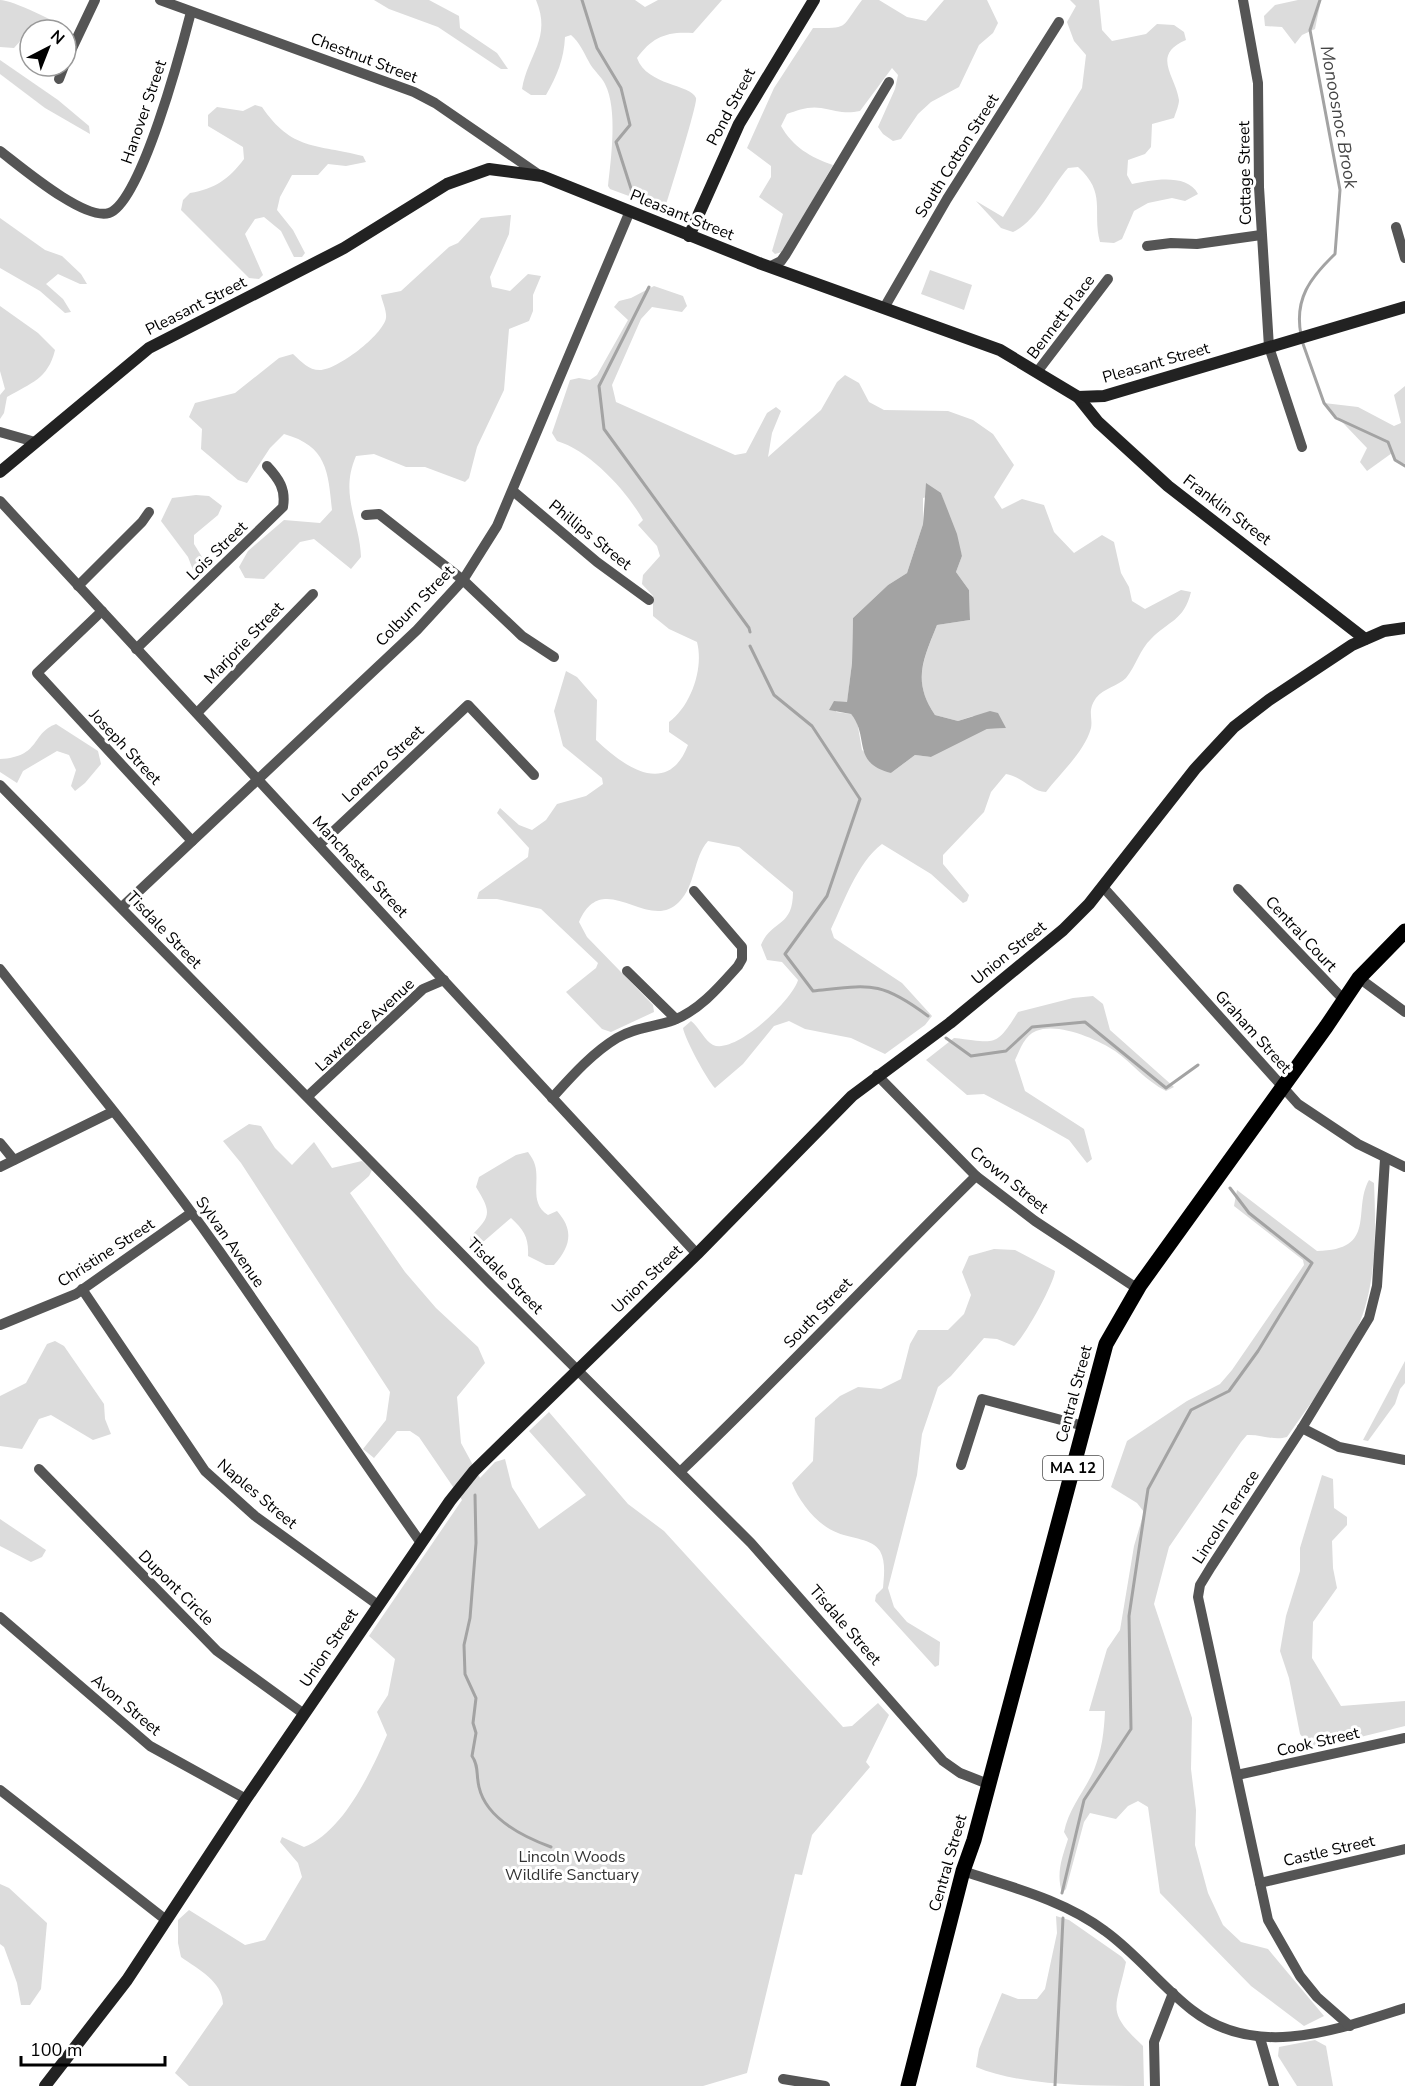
<svg xmlns="http://www.w3.org/2000/svg" width="1405" height="2086" viewBox="0 0 1405 2086" font-family="'Nunito Sans',sans-serif">
	<rect width="100%" height="100%" fill="#fff"/>
	<g fill="#dcdcdc" fill-rule="evenodd">
		<path d="M0,0C12,0 59,22 68,31L55,30L44,25L30,30L14,48L0,47Z"/>
		<polygon points="374,0 429,0 459,16 460,28 497,53 508,69 501,69 438,27 389,9"/>
		<path d="M536,0H635L645,7L658,0H722L693,33C667,31 652,37 637,58C647,86 691,84 696,98C698,103 670,192 666,205L661,208L610,189L608,186C611,159 618,109 605,84C601,76 593,70 589,62C583,51 580,43 571,35L565,37C564,59 557,76 546,95H531L522,89C528,54 552,38 536,0Z"/>
		<path d="M862,0H879L907,17L926,21L944,0H987L998,23L993,33L979,45L959,87L931,102L918,114L901,139L893,141L883,134L878,127L895,89L898,75L892,68L860,111C845,114 837,111 821,108C809,106 798,110 787,114L781,126C793,147 810,157 833,165L790,240L782,252L775,254L772,251L783,214L759,197L771,177V166L747,148L774,88L813,28C850,28 840,29 862,0Z"/>
		<path d="M1070,0H1099L1102,30L1112,41L1146,34L1157,24L1174,25L1184,32L1186,40C1151,55 1175,75 1179,100C1179,105 1176,112 1174,118L1152,124L1151,147L1145,154L1128,160L1127,175L1132,184C1152,180 1187,173 1198,194L1185,201L1172,198L1148,203L1134,211L1122,239L1114,243L1100,242C1092,211 1107,193 1078,167L1068,168C1051,187 1037,221 1013,232L1001,228L976,201L1003,217L1082,88L1086,55L1074,41L1067,22L1076,6Z"/>
		<polygon points="1298,0 1321,0 1315,29 1302,35 1295,44 1282,27 1265,26 1264,16 1275,5"/>
		<polygon points="0,60 58,100 89,126 90,134 45,108 0,74"/>
		<path d="M255,105L262,107C292,151 316,144 363,156L366,162L346,166L328,164L318,175H292L280,197L277,210L293,230L305,253L302,257H294L281,231L264,217L255,219L245,234L263,275L259,279L249,278L181,210L183,200L190,193C215,189 229,179 244,159L243,147L208,126V115L217,107L243,111Z"/>
		<path d="M511,215L509,234L490,277L492,287L510,291L528,274L541,276L533,295V311L529,321L509,329L504,390L477,447L469,478L465,482L425,467H406L374,454L356,456C339,495 360,521 361,557L351,569L314,539L300,542L264,579L245,578L239,567L248,551L284,520L320,523L332,510C328,471 327,446 284,434L270,448L247,483L238,480L201,449L202,429L189,417L195,403L235,393L279,358L293,354C302,362 308,370 320,370C337,370 383,335 386,318C387,311 382,301 381,295L401,291L449,247L458,243L481,218Z"/>
		<polygon points="0,218 45,250 62,256 81,274 87,284 80,284 58,274 46,284 63,299 71,312 65,313 40,291 0,268"/>
		<polygon points="930,270 972,285 964,310 921,294"/>
		<path d="M654,286L683,296L687,306L682,312L652,307L641,319L612,385L616,402L735,455L746,453L767,413L776,407L781,411L772,433L768,457L821,410L837,382L845,375L859,383L869,402L884,410L948,411L973,420L993,434L1014,465L994,497L1002,509L1022,499L1044,505L1054,532L1074,553L1102,535L1114,542L1121,573L1129,587L1132,601L1145,609L1181,590L1191,592C1184,621 1168,621 1151,639C1140,649 1136,666 1126,678C1118,686 1104,688 1096,698C1087,711 1093,717 1091,728C1084,753 1060,773 1046,792C1032,792 1023,777 1006,774L991,792L984,812L943,855V864L969,895L967,901L963,903L931,874L882,844C857,863 844,902 831,929L834,938L902,983L932,1016L925,1025L885,1054L851,1038L805,1029L789,1021L774,1026L743,1064L715,1088C707,1080 685,1039 683,1028L691,1021C699,1027 705,1041 713,1045C736,1055 793,999 798,980L782,962L767,960L761,945C772,919 793,928 793,892L739,847L708,841C693,858 696,885 679,902C648,934 603,866 579,922L587,937L653,1005L654,1012L611,1032L602,1029L566,992L596,968L598,963L541,909L497,899H477L479,892L528,857L529,848L497,813L500,808L519,825L532,830L546,820L557,804L586,796L603,784L602,778L563,746L554,711L566,671L577,677L597,700L596,740C625,768 668,797 688,745L669,732V722C691,706 704,668 697,642L669,629L653,616V596L642,584L643,575L660,556L657,546L638,525L643,520C626,490 590,451 557,441L552,433L570,380L579,378L590,380L597,375L628,320L614,307L619,301L631,298ZM941,493L962,556L956,572L969,590L970,620L937,625C923,661 912,681 935,715L958,721L973,716L1006,728L987,729L931,757L915,755L891,773L862,750L857,721L851,714L836,712L834,701L847,703L852,663L853,618L888,585L907,573L923,524V498Z"/>
		<path d="M0,306L38,333L55,350C48,379 31,383 7,397L4,413L0,419V395L5,389L0,371Z"/>
		<polygon points="1405,386 1405,464 1395,460 1392,453 1367,471 1360,462 1367,448 1324,403 1358,407 1394,426 1401,423 1394,395"/>
		<polygon points="196,495 209,496 222,506 218,515 194,535 194,544 207,565 204,572 193,570 188,557 161,521 172,498"/>
		<path d="M56,724L98,751L101,764L85,783L75,791L71,786L76,770L69,755L57,751L23,771L17,783L0,772V759C41,757 31,733 56,724Z"/>
		<path d="M1093,996L1103,1004L1110,1030L1174,1087L1166,1091C1146,1081 1133,1064 1115,1051C1097,1039 1058,1022 1036,1031C1024,1036 1020,1050 1015,1060L1025,1091L1084,1129L1092,1159L1087,1163L1069,1140L1039,1123L984,1094L967,1095L926,1060L954,1038C995,1042 995,1049 1018,1012L1073,998Z"/>
		<path d="M249,1124L261,1126L275,1148L292,1165L314,1142L332,1168L362,1161L372,1170L369,1176L350,1193L405,1272L436,1308L478,1347L485,1363L457,1397L461,1443L480,1478L495,1462L505,1459L512,1487L539,1529L586,1495L529,1431L549,1412L628,1504L664,1531L843,1727L852,1726L878,1703L889,1715L866,1762L870,1767L812,1835L802,1875L795,1874L747,2073L703,2086H189L175,2073L223,2004C222,1981 199,1970 181,1957L178,1943V1920L189,1910L245,1945L265,1940L302,1877L298,1863L280,1842L282,1837L304,1847C343,1832 371,1772 387,1735L377,1712L388,1695L395,1659L369,1636L462,1500L419,1437L410,1431H397L374,1458L363,1449L386,1420L390,1392L241,1163L223,1141Z"/>
		<path d="M528,1152C531,1156 534,1161 535,1165C540,1182 529,1203 548,1215L557,1211C574,1230 571,1246 554,1265H546L528,1256C529,1238 524,1230 511,1218L475,1249L471,1245L470,1237C491,1216 492,1213 476,1187L479,1177L516,1155Z"/>
		<path d="M1369,1180L1374,1183C1376,1230 1377,1285 1357,1329C1339,1368 1311,1402 1287,1437C1273,1441 1261,1434 1247,1435L1241,1442L1169,1547L1154,1604L1192,1718L1191,1769L1196,1810L1195,1845L1208,1893L1223,1925L1241,1942L1268,1949L1324,2016L1304,2026L1251,1986L1160,1893L1148,1807L1138,1801L1128,1806L1116,1819L1090,1813L1084,1822L1066,1889L1062,1893C1056,1873 1062,1858 1068,1839L1064,1832C1069,1808 1084,1792 1094,1770C1102,1750 1104,1732 1105,1711H1089L1107,1649L1120,1630L1134,1546L1144,1512L1137,1503L1111,1487L1127,1441L1187,1401L1220,1384L1232,1370L1304,1265L1303,1260L1234,1206L1237,1190L1317,1251C1378,1250 1352,1210 1369,1180Z"/>
		<path d="M994,1249L1015,1250L1055,1271C1054,1284 1024,1338 1014,1346L997,1339L984,1338L951,1376L938,1387L922,1434L917,1475L888,1588L894,1607L907,1622L940,1642L939,1665L935,1667L875,1601L876,1595L883,1588C884,1576 886,1562 880,1551C873,1539 850,1538 838,1533C818,1526 799,1502 792,1483L813,1461L815,1418L840,1396L858,1387L881,1389L901,1379L910,1344L918,1330H948L964,1314L971,1295L962,1272L969,1256Z"/>
		<polygon points="55,1341 64,1346 104,1404 105,1419 111,1434 93,1440 51,1415 39,1419 22,1449 0,1446 0,1396 26,1383 47,1344"/>
		<polygon points="1405,1361 1405,1383 1400,1389 1395,1404 1368,1441 1363,1440"/>
		<polygon points="1322,1475 1333,1479 1334,1508 1347,1517 1347,1525 1332,1541 1333,1568 1337,1588 1313,1622 1312,1658 1341,1706 1405,1701 1405,1726 1312,1749 1300,1734 1289,1678 1280,1651 1286,1616 1300,1571 1300,1548"/>
		<polygon points="0,1519 46,1550 42,1557 31,1562 0,1546"/>
		<polygon points="0,1884 9,1888 47,1923 41,1989 30,2005 21,2005 17,1983 4,1947 0,1944"/>
		<path d="M1056,1916L1069,1920L1122,1957L1126,1962C1116,2010 1105,2010 1143,2046L1144,2086C1091,2086 1022,2086 976,2067L979,2049L1002,1993L1018,1999H1037L1045,1989L1057,1933Z"/>
		<polygon points="1315,2040 1326,2046 1333,2086 1297,2086 1278,2056 1279,2047"/>
	</g>
	<path fill="#a3a3a3" d="M926,483L941,493L957,534L962,556L956,572L969,590L970,620L937,625C923,660 912,681 935,715L958,721L990,711L998,713L1006,728L987,729L931,757L915,755L891,773C851,763 870,737 851,714L829,710L834,701L847,702L852,663L853,618L888,585L907,573L923,524Z"/>
	<g fill="none" stroke-linecap="round" stroke-linejoin="round">
		<g stroke="#a3a3a3" stroke-width="3">
			<polyline points="582,0 597,48 621,88 630,125 616,142 634,198"/>
			<polyline points="649,287 599,386 604,429 749,628 750,632"/>
			<path d="M1301,335C1294,299 1310,278 1335,254L1340,190L1310,30L1320,0"/>
			<polyline points="1302,341 1324,403 1336,418 1388,442 1395,460 1405,466"/>
			<path d="M750,646L774,695L812,726L860,799L827,896L785,954L813,991C870,985 880,980 928,1016"/>
			<polyline points="946,1038 971,1056 1006,1051 1032,1027 1085,1022 1166,1088 1198,1065"/>
			<path d="M475,1495L476,1543L470,1618L464,1645L465,1674L476,1698L473,1723L476,1733L472,1756C479,1766 476,1775 479,1787C486,1818 524,1837 551,1847"/>
			<polyline points="1062,1893 1084,1800 1131,1729 1129,1616 1148,1489 1191,1410 1229,1391 1258,1351 1312,1263 1249,1213 1230,1188"/>
			<polyline points="1055,2086 1063,1918"/>
		</g>
		<g stroke="#555" stroke-width="10">
			<polyline points="160,0 414,92 435,103 541,176"/>
			<polyline points="1243,0 1258,83 1259,187 1269,347 1302,447"/>
			<polyline points="66,61 95,0"/>
			<polyline points="59,79 64,66"/>
			<path d="M0,151C20,166 84,221 109,213C141,203 182,47 191,12"/>
			<polyline points="1396,227 1405,258"/>
			<polyline points="1147,246 1171,243 1197,244 1261,235"/>
			<polyline points="769,267 781,261 786,254 889,82"/>
			<polyline points="884,308 947,199 1059,22"/>
			<polyline points="1037,372 1108,279"/>
			<polyline points="0,432 35,442"/>
			<polyline points="513,491 597,562 649,600"/>
			<polyline points="0,501 697,1254"/>
			<polyline points="366,515 379,514 463,580 522,636 554,657"/>
			<polyline points="78,586 142,522 149,512"/>
			<polyline points="102,611 37,673 192,841"/>
			<path d="M136,649L283,507C286,489 279,479 267,466"/>
			<polyline points="197,713 313,594"/>
			<polyline points="0,785 492,1285 751,1543 943,1761 960,1773 988,1784"/>
			<polyline points="319,845 468,705 534,775"/>
			<polyline points="1103,887 1298,1104 1358,1144 1405,1167"/>
			<polyline points="1238,889 1343,999"/>
			<polyline points="122,907 417,630 463,580 497,526 630,211"/>
			<path d="M0,969C74,1063 151,1154 220,1252C288,1349 353,1447 421,1543"/>
			<polyline points="627,971 676,1019"/>
			<polyline points="1359,978 1405,1012"/>
			<polyline points="877,1075 976,1176 1035,1221 1138,1289"/>
			<polyline points="308,1096 423,989 444,980"/>
			<path d="M552,1098C571,1077 592,1053 617,1038C635,1027 655,1027 674,1020C700,1010 720,986 738,966L742,959V947L694,891"/>
			<polyline points="0,1143 14,1160"/>
			<polyline points="0,1167 112,1112"/>
			<polyline points="82,1289 205,1471 255,1516 378,1605"/>
			<polyline points="0,1325 76,1294 191,1213"/>
			<polyline points="1302,1428 1339,1447 1405,1460"/>
			<polyline points="961,1465 982,1399 1084,1426"/>
			<polyline points="39,1469 217,1651 304,1714"/>
			<path d="M681,1471C782,1375 877,1273 976,1176"/>
			<polyline points="0,1617 150,1746 246,1799"/>
			<polyline points="1237,1775 1405,1738"/>
			<polyline points="0,1790 166,1920"/>
			<path d="M963,1871C1011,1887 1064,1900 1105,1931C1137,1954 1161,1986 1192,2010C1256,2060 1336,2030 1405,2008"/>
			<polyline points="1260,1883 1405,1849"/>
			<polyline points="1350,2026 1317,1997 1300,1976 1268,1920 1198,1597 1200,1585 1211,1567 1302,1428 1369,1318 1377,1286 1385,1159"/>
			<polyline points="1260,2038 1274,2086"/>
			<polyline points="783,2079 825,2086"/>
			<polyline points="1155,2086 1154,2042 1173,1993"/>
		</g>
		<g stroke="#222" stroke-width="12">
			<polyline points="689,236 739,124 814,0"/>
			<polyline points="1078,397 1098,422 1168,486 1365,639"/>
			<polyline points="0,472 149,348 344,248 447,184 489,169 542,176 759,263 1000,350 1078,397 1104,396 1405,307"/>
			<polyline points="45,2086 127,1980 246,1799 450,1501 474,1471 697,1254 852,1096 950,1023 1063,930 1089,904 1195,769 1234,727 1269,700 1352,645 1384,631 1405,628"/>
		</g>
		<polyline stroke="#000" stroke-width="15" points="908,2086 963,1871 974,1840 1106,1344 1140,1285 1326,1027 1359,978 1405,931"/>
	</g>
	<g text-anchor="middle" dominant-baseline="central" stroke-width="6" stroke-linejoin="round" paint-order="stroke">
		<rect fill="#fff" stroke="#4c4c4c" stroke-width="1.5" x="1043" y="1456" width="60" height="24" rx="4.5"/>
		<g font-size="15" font-weight="bold" fill="#000">
			<text x="1073" y="1468">MA 12</text>
		</g>
		<g font-size="16" fill="#000" stroke="#fff">
			<text transform="translate(364 58) rotate(21)">Chestnut Street</text>
			<text transform="translate(731 107) rotate(-62)">Pond Street</text>
			<text transform="translate(144 112) rotate(-71)">Hanover Street</text>
			<text transform="translate(957 156) rotate(-58)">South Cotton Street</text>
			<text transform="translate(1245 173) rotate(-91)">Cottage Street</text>
			<text transform="translate(682 215) rotate(22)">Pleasant Street</text>
			<text transform="translate(196 306) rotate(-27)">Pleasant Street</text>
			<text transform="translate(1061 317) rotate(-53)">Bennett Place</text>
			<text transform="translate(1156 363) rotate(-16)">Pleasant Street</text>
			<text transform="translate(1227 510) rotate(37)">Franklin Street</text>
			<text transform="translate(590 535) rotate(39)">Phillips Street</text>
			<text transform="translate(217 551) rotate(-44)">Lois Street</text>
			<text transform="translate(415 606) rotate(-46)">Colburn Street</text>
			<text transform="translate(244 643) rotate(-46)">Marjorie Street</text>
			<text transform="translate(125 747) rotate(47)">Joseph Street</text>
			<text transform="translate(383 764) rotate(-43)">Lorenzo Street</text>
			<text transform="translate(360 867) rotate(47)">Manchester Street</text>
			<text transform="translate(164 930) rotate(46)">Tisdale Street</text>
			<text transform="translate(1301 934) rotate(47)">Central Court</text>
			<text transform="translate(1009 953) rotate(-39)">Union Street</text>
			<text transform="translate(365 1025) rotate(-43)">Lawrence Avenue</text>
			<text transform="translate(1253 1032) rotate(48)">Graham Street</text>
			<text transform="translate(1009 1180) rotate(39)">Crown Street</text>
			<text transform="translate(230 1242) rotate(55)">Sylvan Avenue</text>
			<text transform="translate(106 1253) rotate(-33)">Christine Street</text>
			<text transform="translate(505 1276) rotate(45)">Tisdale Street</text>
			<text transform="translate(647 1279) rotate(-44)">Union Street</text>
			<text transform="translate(818 1313) rotate(-46)">South Street</text>
			<text transform="translate(1074 1394) rotate(-75)">Central Street</text>
			<text transform="translate(257 1494) rotate(40)">Naples Street</text>
			<text transform="translate(1226 1517) rotate(-57)">Lincoln Terrace</text>
			<text transform="translate(176 1588) rotate(45)">Dupont Circle</text>
			<text transform="translate(845 1625) rotate(49)">Tisdale Street</text>
			<text transform="translate(329 1648) rotate(-56)">Union Street</text>
			<text transform="translate(126 1705) rotate(40)">Avon Street</text>
			<text transform="translate(1318 1742) rotate(-13)">Cook Street</text>
			<text transform="translate(1329 1851) rotate(-13)">Castle Street</text>
			<text transform="translate(948 1863) rotate(-74)">Central Street</text>
		</g>
		<g font-size="16" fill="#333" stroke="#fff">
			<text x="572" y="1857">Lincoln Woods<tspan x="572" dy="18">Wildlife Sanctuary</tspan></text>
		</g>
		<g font-size="18" font-style="italic" fill="#444" stroke="#fff">
			<text transform="translate(1339 117) rotate(80)">Monoosnoc Brook</text>
		</g>
	</g>
	<g transform="translate(48 48) rotate(42)"><circle r="28" fill="#ffffff" stroke="#999999" stroke-width="1.5"/>
	<path d="M0-4.5L10 22L0 15L-10 22Z" fill="#000000"/>
	<text y="-9" font-size="16" font-weight="bold" text-anchor="middle" fill="#000000">N</text>
	</g>
	<path d="M21 2056v9h144v-9" fill="none" stroke="#000000" stroke-width="3"/>
	<text x="30" y="2056" font-size="18" fill="#000000" stroke="#ffffff" stroke-width="4.5" paint-order="stroke">100 m</text>
</svg>
